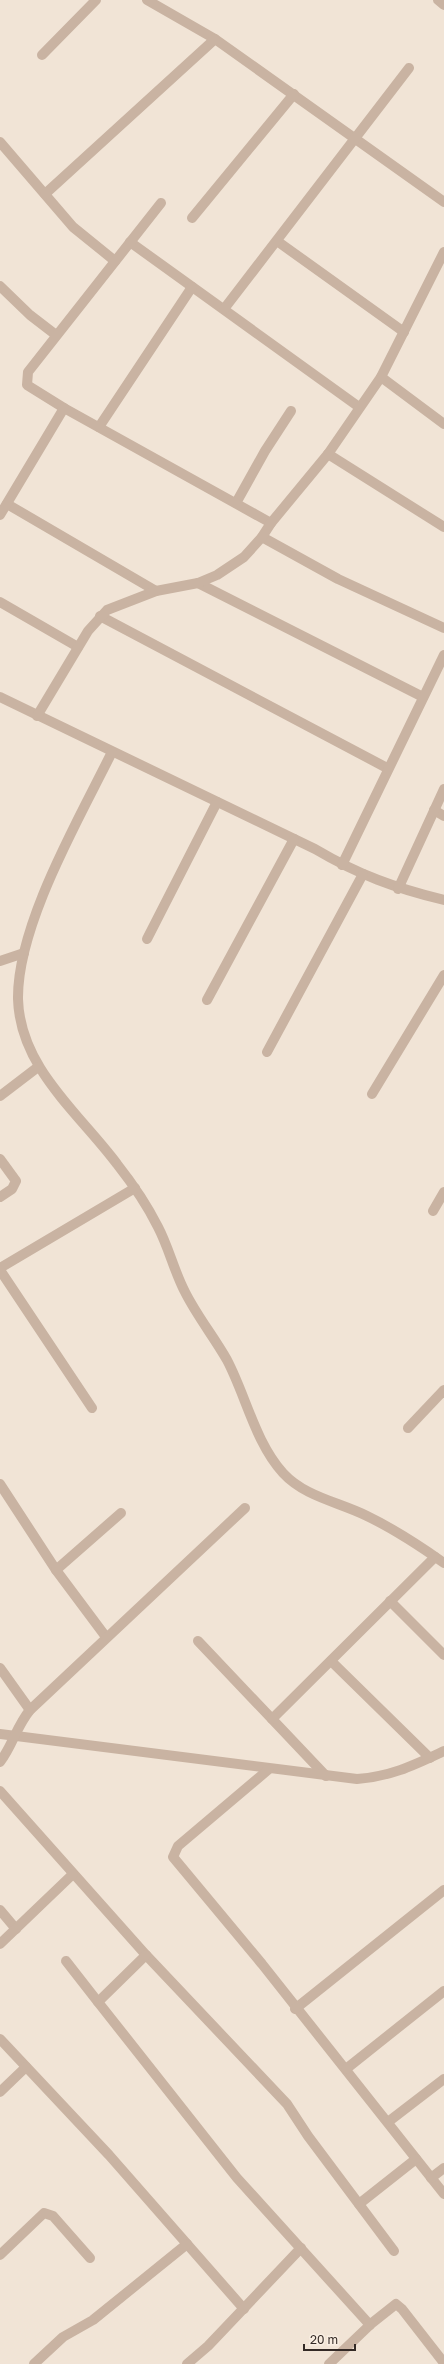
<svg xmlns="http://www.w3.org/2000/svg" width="444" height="2364" viewBox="0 0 444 2364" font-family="'Golos Text',sans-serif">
	<rect width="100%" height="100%" fill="#f1e4d6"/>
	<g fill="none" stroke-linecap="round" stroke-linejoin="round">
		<g stroke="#c9b3a2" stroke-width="10">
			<polyline points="147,0 215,39 444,202"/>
			<polyline points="438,0 444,5"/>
			<polyline points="42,55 96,0"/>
			<polyline points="0,142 73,227 115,261"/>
			<polyline points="45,194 215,39"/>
			<polyline points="192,218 294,94"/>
			<polyline points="277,241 404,332"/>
			<polyline points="130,242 359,407"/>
			<polyline points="0,286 30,315 56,335"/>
			<polyline points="224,309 409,68"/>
			<polyline points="381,377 444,424"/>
			<polyline points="64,408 27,385 28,372 161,203"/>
			<polyline points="99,427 192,287"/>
			<polyline points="328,454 444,527"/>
			<polyline points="236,503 265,451 291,411"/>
			<polyline points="7,504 156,591"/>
			<polyline points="0,515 64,408 271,523"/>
			<polyline points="262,537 338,579 444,628"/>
			<polyline points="198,583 423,697"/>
			<polyline points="0,602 78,647"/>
			<polyline points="100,616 387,768"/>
			<path d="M0,697L315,849C359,875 395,888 444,900"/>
			<polyline points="37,716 88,631 107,610 156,591 198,583 217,575 244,557 262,537 271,523 328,454 381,377 444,252"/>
			<path d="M112,752C79,819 17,925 18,999C20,1068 79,1113 117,1164C132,1183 147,1205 158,1227C169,1248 174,1271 185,1292C197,1316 214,1337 227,1360C246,1396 255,1442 283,1473C305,1497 339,1502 367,1516C394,1529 420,1546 444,1563"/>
			<polyline points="434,810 444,816"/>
			<polyline points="342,865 444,655"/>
			<polyline points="398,889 444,789"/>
			<polyline points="147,939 217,802"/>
			<polyline points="0,961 24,953"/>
			<polyline points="207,1000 294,839"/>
			<polyline points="267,1052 363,874"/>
			<polyline points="372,1094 444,975"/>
			<polyline points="0,1096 38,1067"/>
			<polyline points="0,1159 16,1181 12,1189 0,1197"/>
			<polyline points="433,1211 444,1192"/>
			<polyline points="0,1268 135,1188"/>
			<polyline points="0,1270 92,1408"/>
			<polyline points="408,1428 444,1390"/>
			<polyline points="0,1484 56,1570 106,1637"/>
			<polyline points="56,1570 121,1513"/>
			<polyline points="390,1601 444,1655"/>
			<polyline points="198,1641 326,1776"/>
			<polyline points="331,1661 430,1758"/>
			<polyline points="0,1668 30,1710"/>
			<polyline points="272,1719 435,1557"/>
			<path d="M0,1734L357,1779C392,1776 412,1766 444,1751"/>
			<path d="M0,1762C13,1745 16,1727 30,1710L245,1508"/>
			<polyline points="269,1769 178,1846 173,1857 262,1964 444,2194"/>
			<polyline points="0,1791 146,1955 287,2104 308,2136 394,2251"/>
			<polyline points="0,1910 16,1929"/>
			<polyline points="0,1944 73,1874"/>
			<polyline points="146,1955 98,2002 237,2178 370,2325"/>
			<polyline points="66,1961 98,2002"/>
			<polyline points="295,2009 444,1890"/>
			<polyline points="0,2039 109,2155 244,2309"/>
			<polyline points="346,2069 444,1991"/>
			<polyline points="0,2092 26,2067"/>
			<polyline points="388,2122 444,2079"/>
			<polyline points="431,2178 444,2168"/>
			<polyline points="359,2204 416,2159"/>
			<polyline points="0,2255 44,2213 53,2216 90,2258"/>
			<polyline points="34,2364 63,2337 93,2320 187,2244"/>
			<polyline points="187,2364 208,2346 301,2248"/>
			<polyline points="329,2364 372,2323 396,2304 402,2309 444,2363"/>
		</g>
	</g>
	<path d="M304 2344v6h51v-6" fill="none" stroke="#332925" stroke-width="2"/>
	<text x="310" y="2344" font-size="12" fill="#332925" stroke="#f9eee2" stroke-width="3" paint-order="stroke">20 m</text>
</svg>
